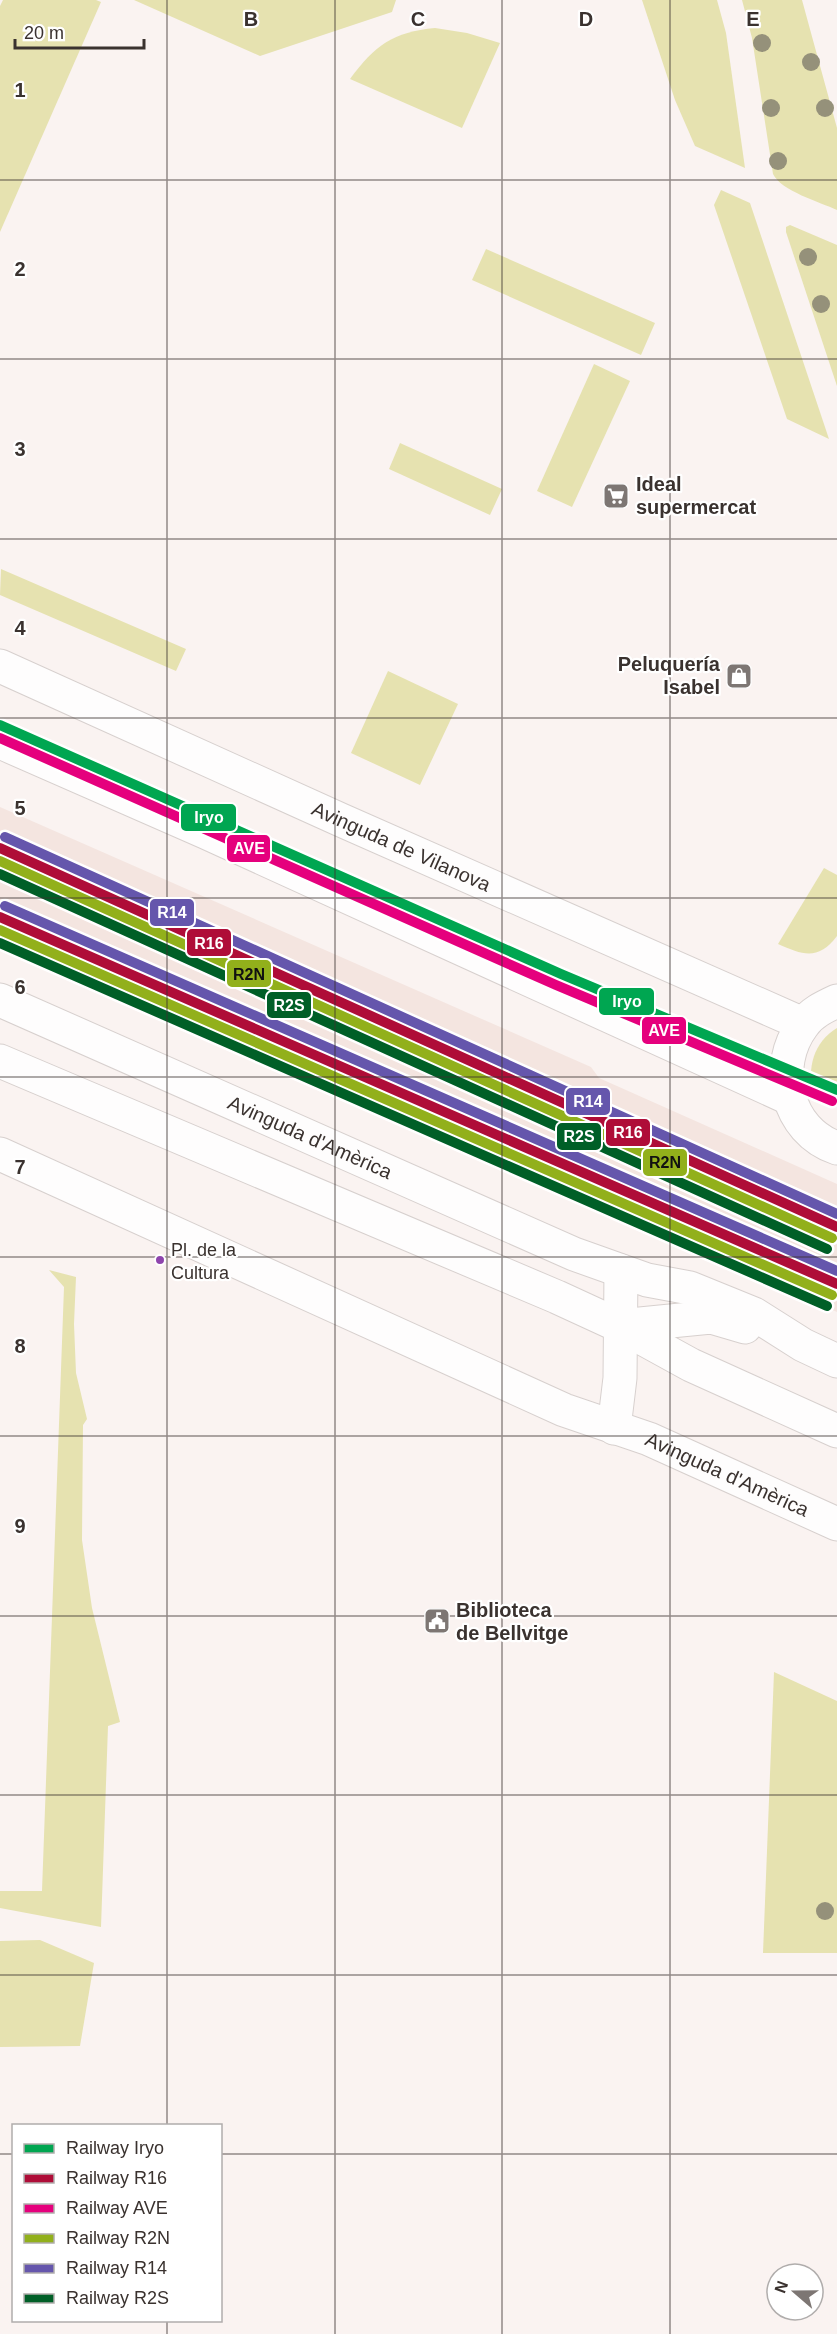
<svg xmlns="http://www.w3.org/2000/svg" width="837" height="2334" viewBox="0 0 837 2334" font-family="Arial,sans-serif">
	<rect width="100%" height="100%" fill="#faf3f1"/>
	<polygon fill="#f4e5e0" points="0,807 591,1067 599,1078 837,1184 837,1312 0,944"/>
	<g fill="#e6e2b0">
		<polygon points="3,0 96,0 101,2 0,232 0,6"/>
		<polygon points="134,0 396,0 392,12 260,56"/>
		<polygon points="642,0 717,0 726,33 745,168 695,146 675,100"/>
		<path d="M742,0H802L837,128V210C820,202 781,191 773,174L752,38Z"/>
		<path d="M435,28L467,33L500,43L462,128L350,79C375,45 393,32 435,28Z"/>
		<polygon points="721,190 750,203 829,439 787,419 714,205"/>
		<polygon points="790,225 837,245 837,386 786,232 786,227"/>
		<polygon points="486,249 655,323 641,355 472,280"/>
		<polygon points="594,364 630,381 572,507 537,491"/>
		<polygon points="400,443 502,489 490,515 389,469"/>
		<polygon points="1,569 186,649 176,671 0,595"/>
		<polygon points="388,671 458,704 420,785 351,753"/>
		<path d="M824,868L837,875V936C818,961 803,955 778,944Z"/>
		<path d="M837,1028V1083L814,1094C806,1068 814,1042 837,1028Z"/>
		<polygon points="49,1270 76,1277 74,1324 76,1373 87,1419 83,1425 82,1540 92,1608 120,1722 108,1726 101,1927 0,1908 0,1891 42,1891 64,1287"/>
		<polygon points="774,1672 837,1701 837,1953 763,1953"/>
		<polygon points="40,1940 94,1963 80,2046 0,2047 0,1941"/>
	</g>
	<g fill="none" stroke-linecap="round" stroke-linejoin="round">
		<g stroke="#d7d0ce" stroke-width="35">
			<g id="minor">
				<path id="s1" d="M0,666L341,820L803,1024"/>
				<polyline points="0,742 205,832 789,1098"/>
				<path id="s2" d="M0,1000L574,1254L647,1280L690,1288L754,1314L803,1345L837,1361"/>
				<path d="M837,1001C824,1007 811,1013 803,1025C772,1066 786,1131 837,1148"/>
				<polyline points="0,1061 557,1297 620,1326 691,1365 837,1431"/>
				<path id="s3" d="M0,1154L564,1410L649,1439L837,1524"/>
				<polyline points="620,1326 711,1317 745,1327"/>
				<polyline points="614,1428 620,1378 621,1271"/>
			</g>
		</g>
		<use href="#minor" stroke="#fefdfd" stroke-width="33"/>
		<g stroke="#fff" stroke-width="15">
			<polyline id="rail-1" points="0,725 561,974 837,1090"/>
		</g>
		<g stroke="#fff" stroke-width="15">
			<g id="rail-2">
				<polyline points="0,848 837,1227"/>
				<polyline points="0,917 837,1284"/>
			</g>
		</g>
		<g stroke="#fff" stroke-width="15">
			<polyline id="rail-3" points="0,738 556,985 832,1101"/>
		</g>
		<g stroke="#fff" stroke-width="15">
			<g id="rail-4">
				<polyline points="0,861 832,1238"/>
				<polyline points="0,930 832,1295"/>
			</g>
		</g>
		<g stroke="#fff" stroke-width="15">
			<g id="rail-5">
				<polyline points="5,837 837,1214"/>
				<polyline points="5,906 837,1271"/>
			</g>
		</g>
		<g stroke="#fff" stroke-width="15">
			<g id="rail-6">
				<polyline points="0,874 827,1249"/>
				<polyline points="0,943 827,1306"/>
			</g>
		</g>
		<use href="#rail-1" stroke="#00a651" stroke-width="10"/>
		<use href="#rail-2" stroke="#af0d38" stroke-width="10"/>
		<use href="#rail-3" stroke="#e5007d" stroke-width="10"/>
		<use href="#rail-4" stroke="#92b01b" stroke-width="10"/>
		<use href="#rail-5" stroke="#6556ac" stroke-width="10"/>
		<use href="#rail-6" stroke="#005f27" stroke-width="10"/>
	</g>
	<g fill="#95917a">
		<circle cx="762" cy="43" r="9"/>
		<circle cx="811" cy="62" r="9"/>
		<circle cx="771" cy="108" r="9"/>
		<circle cx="825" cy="108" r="9"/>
		<circle cx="778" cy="161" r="9"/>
		<circle cx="808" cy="257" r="9"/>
		<circle cx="821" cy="304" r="9"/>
		<circle cx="825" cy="1911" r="9"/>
	</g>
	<path fill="none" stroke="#3a322f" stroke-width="1.5" stroke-opacity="0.55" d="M167,0V2126M335,0V2334M502,0V2334M670,0V2334M0,180H837M0,359H837M0,539H837M0,718H837M0,898H837M0,1077H837M0,1257H837M0,1436H837M0,1616H837M0,1795H837M0,1975H837M0,2154H14M220,2154H837M167,2320V2334"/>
	<defs>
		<g id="supermarket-square" transform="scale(1.35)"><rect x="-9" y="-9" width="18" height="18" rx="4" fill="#7d7673" stroke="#fff"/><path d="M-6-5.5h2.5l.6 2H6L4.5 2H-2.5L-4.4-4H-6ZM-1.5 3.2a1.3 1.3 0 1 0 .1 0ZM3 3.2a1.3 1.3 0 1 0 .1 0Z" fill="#fff"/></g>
		<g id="shop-square" transform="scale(1.35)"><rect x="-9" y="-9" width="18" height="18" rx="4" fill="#7d7673" stroke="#fff"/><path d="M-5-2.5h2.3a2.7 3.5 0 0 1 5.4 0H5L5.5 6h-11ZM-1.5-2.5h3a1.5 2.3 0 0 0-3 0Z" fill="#fff"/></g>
		<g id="civic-square" transform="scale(1.35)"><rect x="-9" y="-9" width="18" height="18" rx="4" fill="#7d7673" stroke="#fff"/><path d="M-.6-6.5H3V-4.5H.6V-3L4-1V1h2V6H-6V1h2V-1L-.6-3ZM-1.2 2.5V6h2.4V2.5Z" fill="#fff"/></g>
	</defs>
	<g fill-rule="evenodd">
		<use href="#supermarket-square" x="616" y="496"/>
		<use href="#shop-square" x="739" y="676"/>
		<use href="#civic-square" x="437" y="1621"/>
	</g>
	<circle fill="#8e44ad" stroke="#fff" stroke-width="2" cx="160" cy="1260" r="5"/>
	<g text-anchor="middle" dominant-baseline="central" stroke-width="4.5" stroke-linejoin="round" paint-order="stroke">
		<g font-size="18" fill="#3a322f" stroke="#fff" text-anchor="start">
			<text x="171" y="1250">Pl. de la<tspan x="171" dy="23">Cultura</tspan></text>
		</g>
		<g font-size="20" font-weight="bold" fill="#3a322f" stroke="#fff" text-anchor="start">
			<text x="636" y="484">Ideal<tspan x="636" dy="23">supermercat</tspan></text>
			<text x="720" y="664" text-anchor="end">Peluquería<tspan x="720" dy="23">Isabel</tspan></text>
			<text x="456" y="1610">Biblioteca<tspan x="456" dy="23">de Bellvitge</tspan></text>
		</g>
		<g font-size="20" fill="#3a322f" stroke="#fff">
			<text stroke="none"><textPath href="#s1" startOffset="440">Avinguda de Vilanova</textPath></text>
			<text stroke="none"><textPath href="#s2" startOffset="339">Avinguda d'Amèrica</textPath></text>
			<text stroke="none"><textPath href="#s3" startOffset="795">Avinguda d'Amèrica</textPath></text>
		</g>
	</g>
	<g font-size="20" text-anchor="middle" font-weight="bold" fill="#3a322f" stroke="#fff" stroke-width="4.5" stroke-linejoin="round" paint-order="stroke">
		<text x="251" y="26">B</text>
		<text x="418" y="26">C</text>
		<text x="586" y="26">D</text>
		<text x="753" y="26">E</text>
		<text x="20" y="97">1</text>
		<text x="20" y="276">2</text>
		<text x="20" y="456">3</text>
		<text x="20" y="635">4</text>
		<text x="20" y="815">5</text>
		<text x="20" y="994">6</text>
		<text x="20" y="1174">7</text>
		<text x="20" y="1353">8</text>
		<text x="20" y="1533">9</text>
	</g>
	<g stroke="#fff" stroke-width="2">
		<rect x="180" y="803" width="57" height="29" rx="6" fill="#00a651"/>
		<rect x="226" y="834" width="45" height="29" rx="6" fill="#e5007d"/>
		<rect x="149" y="898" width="46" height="29" rx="6" fill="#6556ac"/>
		<rect x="186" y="928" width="46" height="29" rx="6" fill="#af0d38"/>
		<rect x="226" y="959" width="46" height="29" rx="6" fill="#92b01b"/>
		<rect x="598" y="987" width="57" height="29" rx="6" fill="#00a651"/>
		<rect x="266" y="991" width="46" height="28" rx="6" fill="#005f27"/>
		<rect x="641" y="1016" width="46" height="29" rx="6" fill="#e5007d"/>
		<rect x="565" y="1087" width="46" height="29" rx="6" fill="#6556ac"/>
		<rect x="605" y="1118" width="46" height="29" rx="6" fill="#af0d38"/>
		<rect x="556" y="1122" width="46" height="29" rx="6" fill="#005f27"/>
		<rect x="642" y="1148" width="46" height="29" rx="6" fill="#92b01b"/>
	</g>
	<g font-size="16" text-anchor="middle" font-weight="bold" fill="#fff">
		<text x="209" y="823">Iryo</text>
		<text x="249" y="854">AVE</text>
		<text x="172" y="918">R14</text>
		<text x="209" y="949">R16</text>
		<text x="627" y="1007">Iryo</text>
		<text x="289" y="1011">R2S</text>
		<text x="664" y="1036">AVE</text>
		<text x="588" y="1107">R14</text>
		<text x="628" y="1138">R16</text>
		<text x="579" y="1142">R2S</text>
	</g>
	<g font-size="16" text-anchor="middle" font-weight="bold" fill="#111">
		<text x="249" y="980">R2N</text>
		<text x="665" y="1168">R2N</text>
	</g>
	<rect x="12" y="2124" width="210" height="198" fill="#ffffff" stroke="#b0adac" stroke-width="1.5"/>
	<rect x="24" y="2144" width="30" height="9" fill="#00a651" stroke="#b0adac" stroke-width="1.5"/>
	<text x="66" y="2154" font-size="18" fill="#3a322f">Railway Iryo</text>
	<rect x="24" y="2174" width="30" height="9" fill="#af0d38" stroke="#b0adac" stroke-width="1.5"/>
	<text x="66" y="2184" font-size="18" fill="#3a322f">Railway R16</text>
	<rect x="24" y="2204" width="30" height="9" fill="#e5007d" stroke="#b0adac" stroke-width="1.5"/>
	<text x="66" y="2214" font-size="18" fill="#3a322f">Railway AVE</text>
	<rect x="24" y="2234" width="30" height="9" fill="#92b01b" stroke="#b0adac" stroke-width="1.5"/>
	<text x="66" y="2244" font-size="18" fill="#3a322f">Railway R2N</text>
	<rect x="24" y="2264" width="30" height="9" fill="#6556ac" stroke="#b0adac" stroke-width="1.5"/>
	<text x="66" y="2274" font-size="18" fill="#3a322f">Railway R14</text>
	<rect x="24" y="2294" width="30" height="9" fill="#005f27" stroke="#b0adac" stroke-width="1.5"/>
	<text x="66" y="2304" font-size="18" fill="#3a322f">Railway R2S</text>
	<g transform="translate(795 2292) rotate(290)"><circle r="28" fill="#ffffff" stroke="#b0adac" stroke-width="1.5"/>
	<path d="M0-4.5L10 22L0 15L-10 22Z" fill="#7d7673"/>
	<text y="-9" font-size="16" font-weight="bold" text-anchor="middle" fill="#3a322f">N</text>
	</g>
	<path d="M15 39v9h129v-9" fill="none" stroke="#3a322f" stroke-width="3"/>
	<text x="24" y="39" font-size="18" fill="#3a322f" stroke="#ffffff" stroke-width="4.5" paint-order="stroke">20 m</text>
</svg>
